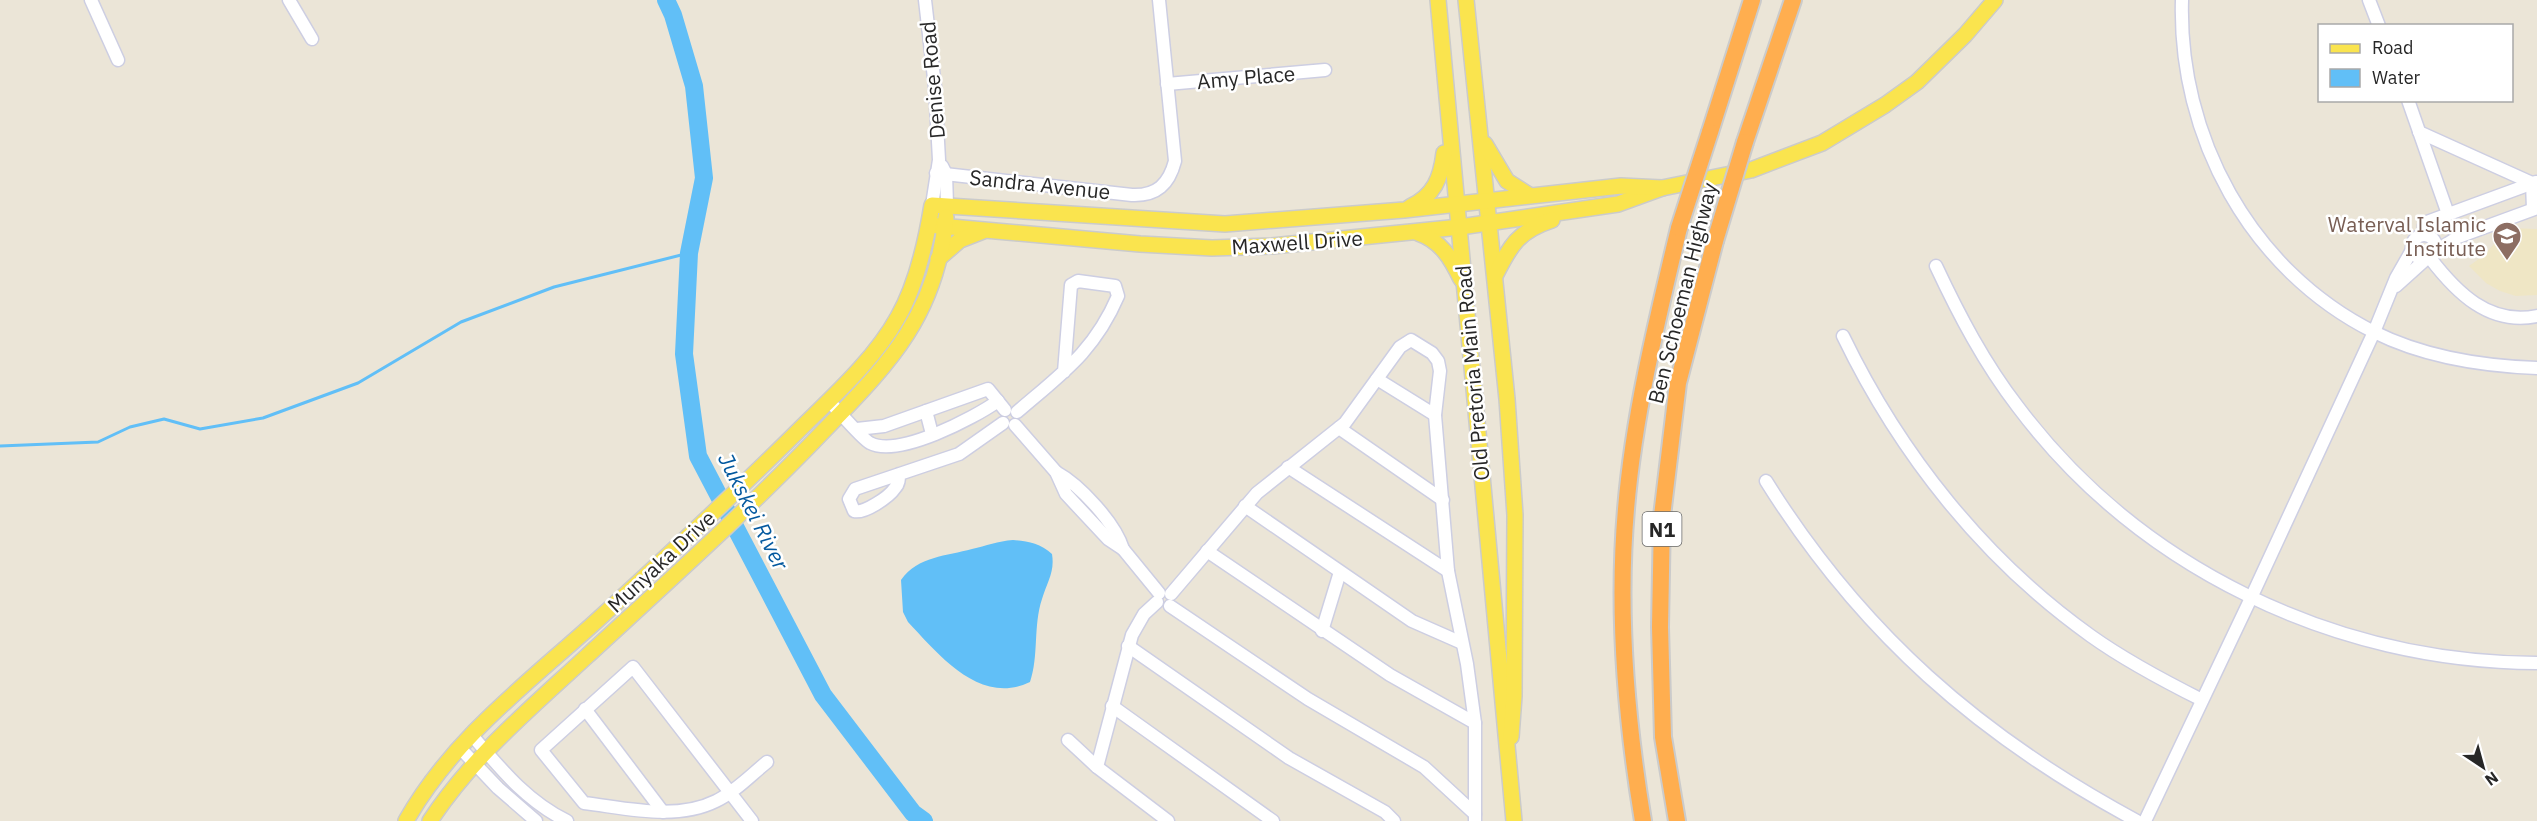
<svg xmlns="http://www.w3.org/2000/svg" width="2537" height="821" viewBox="0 0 2537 821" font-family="'IBM Plex Sans',sans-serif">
	<rect width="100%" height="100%" fill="#ebe5d7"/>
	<polygon fill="#efe6c5" points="2509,228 2537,229 2537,295 2516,296 2500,291 2486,283 2469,266 2483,256"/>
	<path fill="#61bff7" d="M1013,540C1028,541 1040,543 1052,554C1055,572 1047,582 1042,599C1033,626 1039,656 1030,682C980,706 939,655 908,622L903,612L901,580C918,556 947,556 972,549C986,546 998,541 1013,540Z"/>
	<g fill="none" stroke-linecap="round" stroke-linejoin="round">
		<polyline stroke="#61bff7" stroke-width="3" points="0,446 98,442 130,427 164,419 200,429 263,418 358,383 461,322 554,287 689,253"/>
		<polyline stroke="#61bff7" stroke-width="18" points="666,0 673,15 694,86 704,178 689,253 684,354 698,456 823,695 913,813 924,821"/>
		<g stroke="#cdcee2" stroke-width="15">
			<g id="minor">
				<polyline points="91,0 118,60"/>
				<polyline points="289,0 312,39"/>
				<polyline points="925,0 935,87 939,160 932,205"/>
				<path d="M2182,0C2178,136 2250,270 2374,332C2424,357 2481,366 2537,368"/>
				<polyline points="2369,0 2379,26"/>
				<polyline points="1167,84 1325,70"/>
				<polyline points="2408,100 2448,214"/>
				<polyline points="2419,132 2532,183 2533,209"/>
				<polyline points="942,166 946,174 947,205"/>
				<path d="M936,173L1132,195C1157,196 1169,184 1175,161L1159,0"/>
				<circle cx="2424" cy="247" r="12"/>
				<polyline points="2424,235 2424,226 2427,222 2536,182"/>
				<polyline points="2436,251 2458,237 2537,208"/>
				<path d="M2430,258C2456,292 2489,326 2537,316"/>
				<path d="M1936,266C1959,315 1984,363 2018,407C2140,569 2335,662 2537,663"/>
				<polyline points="2396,286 2426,259"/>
				<path d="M1843,336C1900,454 1984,560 2091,636C2126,661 2164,681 2202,700"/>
				<polyline points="1377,379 1435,415"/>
				<path d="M828,400C836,408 862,439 870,443C898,458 974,418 998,401"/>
				<polyline points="926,411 932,434"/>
				<path d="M1017,412C1061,374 1094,352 1118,296L1115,286L1078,281L1071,285L1064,372"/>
				<polyline points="1015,425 1056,472 1066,494 1108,539 1123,549 1159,593"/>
				<polyline points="1339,428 1443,500"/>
				<polyline points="857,429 884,426 988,389 1005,410"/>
				<polyline points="1288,467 1448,571"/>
				<path d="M1056,472C1080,485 1115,523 1123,549"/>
				<path d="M899,474C899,479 899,484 895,488C889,497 864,514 854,511L849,499L855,489L959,454L1003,423"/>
				<path d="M1766,481C1861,633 1979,736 2137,821"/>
				<polyline points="1245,506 1412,621 1462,643"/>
				<polyline points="1207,551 1390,675 1475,723"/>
				<polyline points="1171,594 1257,493 1345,423 1400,347 1411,340 1432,353 1438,361 1440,371 1435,415 1448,571 1467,664 1475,723 1475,821"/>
				<polyline points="1170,606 1308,699 1424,767 1475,814"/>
				<polyline points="1322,631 1340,572"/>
				<polyline points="1128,646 1289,758 1385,812 1394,821"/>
				<polyline points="1112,706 1273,821"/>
				<polyline points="585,709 663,812"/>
				<path d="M471,734C500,768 526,801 567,821"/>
				<polyline points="1068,740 1097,767 1168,821"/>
				<polyline points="459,747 498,788 536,821"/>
				<polyline points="1097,767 1132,635 1144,614 1157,602"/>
				<path d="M752,821L633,667L541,750L584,803C626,808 676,821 716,801C735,792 751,775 767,762"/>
				<polyline points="2145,821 2251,598 2374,332 2396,278 2412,250"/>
			</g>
		</g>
		<g stroke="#cbcbcb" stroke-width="18">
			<g id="major">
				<polyline points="1438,0 1514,821"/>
				<polyline points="1466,0 1507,399 1515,515 1514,696 1511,737"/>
				<polyline points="1485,144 1507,181 1529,195"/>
				<path d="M1410,207C1434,196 1441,178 1444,153"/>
				<polyline points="929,225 1140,244 1212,248 1272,246 1460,227 1618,204 1662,188 1751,170 1822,143 1885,105 1917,82 1965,35 1995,0"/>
				<path d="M1418,233C1441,241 1451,258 1461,279"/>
				<polyline points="938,259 960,240 983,231"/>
				<path d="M1495,276C1510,246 1518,231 1552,220"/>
				<path d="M406,821C451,741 525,685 592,625C660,563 728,500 793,436C829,400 873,362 898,317C917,284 926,242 932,205L1225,224L1404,210L1621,186L1662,188"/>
				<path d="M430,821C472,757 530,709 586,657C662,587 740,517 813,442C881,371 936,323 946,217"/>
			</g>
		</g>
		<g stroke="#cbcbcb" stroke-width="20">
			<g id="highway">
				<polyline points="1710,132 1752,0"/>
				<polyline points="1745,142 1793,0"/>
				<path d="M1643,821C1626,719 1617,613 1626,509C1634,414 1657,320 1679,228"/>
				<polyline points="1677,821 1663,737 1660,627 1662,516 1678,383 1715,241"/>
			</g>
		</g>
		<use href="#minor" stroke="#fff" stroke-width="12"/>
		<use href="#major" stroke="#fae44e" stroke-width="15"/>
		<use href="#highway" stroke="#ffae4f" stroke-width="16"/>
		<g stroke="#cbcbcb" stroke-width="20" stroke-linecap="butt">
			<g id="highway-bridge">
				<polyline points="1679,228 1710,132"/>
				<polyline points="1715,241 1745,142"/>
			</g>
		</g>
		<use href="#highway-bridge" stroke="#ffae4f" stroke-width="16"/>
	</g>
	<defs>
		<g id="school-pin" transform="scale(1.5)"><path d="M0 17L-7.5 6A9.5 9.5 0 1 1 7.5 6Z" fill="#8d6e63" stroke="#fff"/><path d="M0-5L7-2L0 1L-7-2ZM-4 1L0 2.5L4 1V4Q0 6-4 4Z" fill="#fff"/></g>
	</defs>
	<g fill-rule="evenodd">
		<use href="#school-pin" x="2507" y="236"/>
	</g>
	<g text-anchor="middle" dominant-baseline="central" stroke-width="5" stroke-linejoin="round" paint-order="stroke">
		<rect fill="#fff" stroke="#686868" stroke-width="1.5" x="1642.5" y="512" width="39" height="34" rx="4.5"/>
		<g font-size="20" font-weight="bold" fill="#272727">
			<text x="1662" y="529">N1</text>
		</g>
		<g font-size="21" fill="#272727" stroke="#fff">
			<text transform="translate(1246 77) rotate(-5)">Amy Place</text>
			<text transform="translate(932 80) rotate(-95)">Denise Road</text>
			<text transform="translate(1040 184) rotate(6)">Sandra Avenue</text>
			<text transform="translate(1297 242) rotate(-4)">Maxwell Drive</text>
			<text transform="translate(1682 293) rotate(-76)">Ben Schoeman Highway</text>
			<text transform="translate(1472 373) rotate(-95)">Old Pretoria Main Road</text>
			<text transform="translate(661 561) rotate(-43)">Munyaka Drive</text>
		</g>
		<g font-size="21" fill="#785e54" stroke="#fff" text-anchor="end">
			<text x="2486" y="224">Waterval Islamic<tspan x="2486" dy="24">Institute</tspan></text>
		</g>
		<g font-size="22" font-style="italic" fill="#04599f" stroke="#fff">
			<text transform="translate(754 511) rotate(63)">Jukskei River</text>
		</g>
	</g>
	<rect x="2318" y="24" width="195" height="78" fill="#ffffff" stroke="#a9a9a9" stroke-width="1.5"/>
	<rect x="2330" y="44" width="30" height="9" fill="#fae44e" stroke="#a9a9a9" stroke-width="1.5"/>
	<text x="2372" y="54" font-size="18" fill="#272727">Road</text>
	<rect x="2330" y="69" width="30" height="18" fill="#61bff7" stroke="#a9a9a9" stroke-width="1.5"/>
	<text x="2372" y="84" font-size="18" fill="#272727">Water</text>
	<g transform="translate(2483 767) rotate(144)" stroke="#ffffff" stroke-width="4.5" paint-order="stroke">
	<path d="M0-4.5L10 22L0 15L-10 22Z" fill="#272727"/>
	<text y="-9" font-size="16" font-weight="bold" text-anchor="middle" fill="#272727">N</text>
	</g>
</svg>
